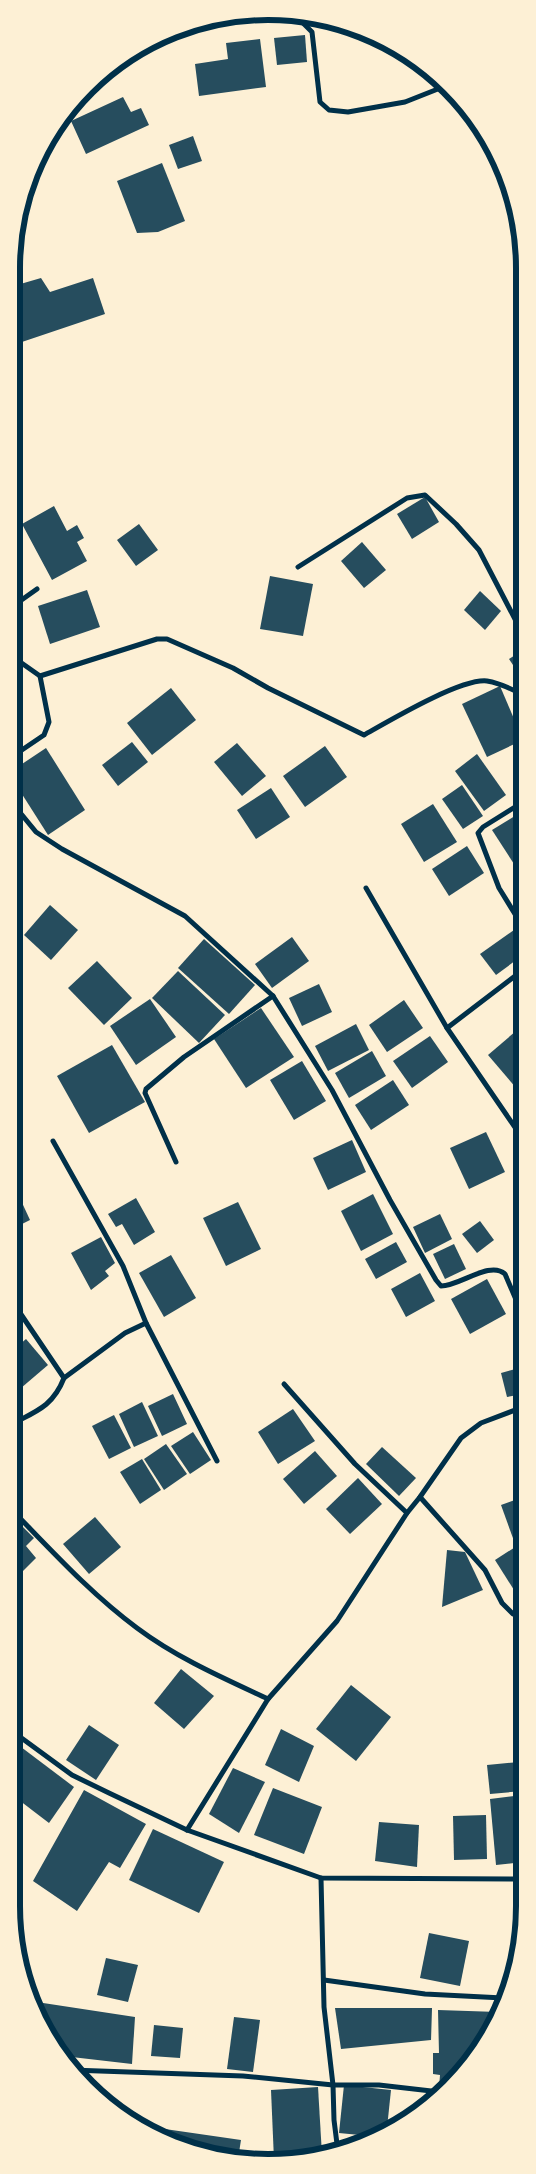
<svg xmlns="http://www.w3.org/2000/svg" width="536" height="2174" viewBox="0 0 536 2174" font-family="Roboto,sans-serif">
	<rect width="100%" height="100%" fill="#fdf0d5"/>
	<g fill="#264d5e">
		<polygon points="305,35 307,62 277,65 274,38"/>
		<polygon points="260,39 266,87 199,96 195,64 228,59 226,43"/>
		<polygon points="123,97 131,112 141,108 149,125 86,154 71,121"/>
		<polygon points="193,136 202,161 178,169 169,145"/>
		<polygon points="162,163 185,221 158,232 137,233 117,181"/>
		<polygon points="41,278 50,292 93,278 105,314 13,345 13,308 23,305 17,285"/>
		<polygon points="425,497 439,522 412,539 397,514"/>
		<polygon points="54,506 67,531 77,525 84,538 77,542 87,561 52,580 22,524"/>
		<polygon points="139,524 158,550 136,566 117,540"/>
		<polygon points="362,542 386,570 364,588 341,561"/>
		<polygon points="270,576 313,584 303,636 260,629"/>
		<polygon points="87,590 100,627 50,644 38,606"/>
		<polygon points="480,591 501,611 485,630 464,610"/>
		<polygon points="523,650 523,680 509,659"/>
		<polygon points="13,662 21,683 13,686"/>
		<polygon points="500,686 523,740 487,757 462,704"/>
		<polygon points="171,688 196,720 152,755 127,723"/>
		<polygon points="132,742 148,762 118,786 102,765"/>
		<polygon points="237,743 266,776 242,796 214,762"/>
		<polygon points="325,746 347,777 305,807 283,776"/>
		<polygon points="46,748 85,810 48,835 13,780 13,770"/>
		<polygon points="477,754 506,795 484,811 455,771"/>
		<polygon points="462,785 483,816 463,829 442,799"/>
		<polygon points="271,788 290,817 256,839 237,810"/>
		<polygon points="433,804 457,842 424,862 401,824"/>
		<polygon points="518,814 523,822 523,878 492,830"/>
		<polygon points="467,846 484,873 449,896 432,869"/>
		<polygon points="50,905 78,930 51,960 24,935"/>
		<polygon points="514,930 523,942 523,955 496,975 480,954"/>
		<polygon points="292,937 309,961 272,988 255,964"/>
		<polygon points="204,939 255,985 229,1014 178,968"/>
		<polygon points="97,961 132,998 104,1025 68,988"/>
		<polygon points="178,971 225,1015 199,1043 152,998"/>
		<polygon points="319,984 332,1012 302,1026 289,998"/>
		<polygon points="150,999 176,1037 136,1065 110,1026"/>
		<polygon points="404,1000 423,1028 387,1052 369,1025"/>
		<polygon points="261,1008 294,1057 246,1088 214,1039"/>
		<polygon points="356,1024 369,1050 328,1071 315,1046"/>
		<polygon points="523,1025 523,1096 488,1055"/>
		<polygon points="430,1036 448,1062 412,1088 393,1061"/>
		<polygon points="112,1045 145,1102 89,1133 57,1076"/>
		<polygon points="372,1051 386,1076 349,1098 335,1073"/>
		<polygon points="302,1061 326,1101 294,1120 270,1080"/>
		<polygon points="393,1080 409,1105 371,1130 355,1105"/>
		<polygon points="486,1132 505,1172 469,1189 450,1148"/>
		<polygon points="352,1140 366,1172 328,1190 313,1158"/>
		<polygon points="12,1181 30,1220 12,1229"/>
		<polygon points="373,1194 393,1234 361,1251 341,1211"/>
		<polygon points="136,1198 155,1232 134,1245 122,1224 116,1227 108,1214"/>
		<polygon points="238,1202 261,1249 226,1266 203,1218"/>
		<polygon points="440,1214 452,1239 425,1253 413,1227"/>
		<polygon points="480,1221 494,1240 477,1253 462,1234"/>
		<polygon points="101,1237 115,1263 105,1271 109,1276 91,1290 71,1253"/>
		<polygon points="396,1242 407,1262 376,1279 365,1259"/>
		<polygon points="454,1244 466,1269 445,1279 433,1254"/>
		<polygon points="171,1255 196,1298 164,1317 139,1273"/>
		<polygon points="420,1273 435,1301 406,1317 391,1289"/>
		<polygon points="487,1279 506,1314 470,1334 451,1299"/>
		<polygon points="26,1339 48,1365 14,1394 12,1392 12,1351"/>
		<polygon points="523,1367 523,1394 507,1397 501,1373"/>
		<polygon points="173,1394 187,1424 162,1436 148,1406"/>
		<polygon points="142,1402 158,1436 134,1447 119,1414"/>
		<polygon points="293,1409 315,1441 278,1464 258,1432"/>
		<polygon points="114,1415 131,1448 109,1459 92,1426"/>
		<polygon points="193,1432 211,1460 190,1474 171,1446"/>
		<polygon points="166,1444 187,1474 164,1490 144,1459"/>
		<polygon points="382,1447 416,1478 399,1496 366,1464"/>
		<polygon points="315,1451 337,1476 304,1504 283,1479"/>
		<polygon points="142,1459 161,1490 140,1504 120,1472"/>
		<polygon points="358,1478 382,1504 350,1534 326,1509"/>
		<polygon points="523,1497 523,1538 514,1541 501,1505"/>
		<polygon points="95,1517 121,1547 89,1574 63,1544"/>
		<polygon points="18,1522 34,1538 26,1546 36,1558 12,1582 12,1527"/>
		<polygon points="523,1542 523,1600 521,1601 495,1560"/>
		<polygon points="447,1550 465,1552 483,1590 442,1607"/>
		<polygon points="181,1669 214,1696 184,1729 154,1703"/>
		<polygon points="351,1685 391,1717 356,1761 316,1729"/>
		<polygon points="89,1725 119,1745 96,1780 66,1760"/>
		<polygon points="281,1729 314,1746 299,1782 265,1765"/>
		<polygon points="21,1747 74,1787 49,1823 11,1794 11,1761"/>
		<polygon points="519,1762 522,1791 490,1794 487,1765"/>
		<polygon points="233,1768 265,1782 239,1833 209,1814"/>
		<polygon points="273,1788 322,1807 304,1854 254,1835"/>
		<polygon points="84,1790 146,1824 120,1868 109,1862 77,1911 33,1881"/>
		<polygon points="523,1795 523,1862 496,1865 490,1799"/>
		<polygon points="486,1815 487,1859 454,1860 453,1816"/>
		<polygon points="379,1822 419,1825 417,1867 375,1861"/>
		<polygon points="153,1829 224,1862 199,1913 129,1880"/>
		<polygon points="429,1933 469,1941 460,1986 420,1978"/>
		<polygon points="106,1958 138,1965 128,2002 97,1995"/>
		<polygon points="30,2001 135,2017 132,2064 63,2056"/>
		<polygon points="335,2008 432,2008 431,2040 341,2049"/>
		<polygon points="438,2010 498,2012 490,2034 443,2088 439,2088 440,2075 433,2074 433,2053 439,2053"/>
		<polygon points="234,2017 260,2020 253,2072 227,2069"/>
		<polygon points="154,2025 183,2028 180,2058 151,2056"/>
		<polygon points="344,2085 391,2090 387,2128 370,2136 339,2133"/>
		<polygon points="318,2087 322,2155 274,2160 271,2090"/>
		<polygon points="151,2127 241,2140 238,2159 154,2136 151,2134"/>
	</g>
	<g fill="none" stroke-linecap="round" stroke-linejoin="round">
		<g stroke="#003049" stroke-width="5">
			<polyline points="285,15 296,16 312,32 320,102 329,110 348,112 405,102 448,85"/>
			<polyline points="298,567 407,498 425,495 456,524 479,550 516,621 523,626"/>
			<polyline points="13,606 37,589"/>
			<path d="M13,657L40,676L157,639H167L233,668L268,688L364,735C389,721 461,678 487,681C499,683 512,689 523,695"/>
			<polyline points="13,756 44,735 49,722 40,676"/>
			<path d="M13,804L36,832L62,849L185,916L273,996L332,1090L390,1200L436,1280L441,1286C460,1286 490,1260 505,1274L523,1316"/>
			<polyline points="366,888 447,1028 523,1139"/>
			<polyline points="523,927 499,888 478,833 483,827 523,802"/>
			<polyline points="447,1028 523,970"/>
			<polyline points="53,1141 123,1266 146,1323"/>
			<polyline points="176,1162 145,1093 146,1089 184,1057 273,996"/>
			<polyline points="64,1378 125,1333 146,1323 217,1461"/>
			<polyline points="284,1384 355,1464 407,1513"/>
			<path d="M12,1424C37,1411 53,1406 64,1378L12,1301"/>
			<polyline points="420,1497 485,1570 502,1603 513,1614 523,1618"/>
			<path d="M12,1510C52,1551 91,1594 137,1628C177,1658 223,1678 268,1699"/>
			<polyline points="16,1734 72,1775 109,1793 187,1830 321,1878 523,1879"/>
			<polyline points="187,1830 268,1699 337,1621 407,1513 420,1497 461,1438 481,1423 523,1407"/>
			<polyline points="321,1878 324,2007 333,2085 334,2120 338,2152"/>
			<polyline points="324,1980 425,1994 503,1998"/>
			<polyline points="71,2070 243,2076 333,2085 379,2085 440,2092"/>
		</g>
	</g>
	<path d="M0 0H536V2174H0ZM268 20H268A248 248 0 0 1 516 268V1906A248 248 0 0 1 268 2154H268A248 248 0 0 1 20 1906V268A248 248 0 0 1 268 20Z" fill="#fdf0d5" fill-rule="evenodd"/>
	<path fill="none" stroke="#003049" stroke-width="6" d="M268 20H268A248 248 0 0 1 516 268V1906A248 248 0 0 1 268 2154H268A248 248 0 0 1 20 1906V268A248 248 0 0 1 268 20Z"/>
</svg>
